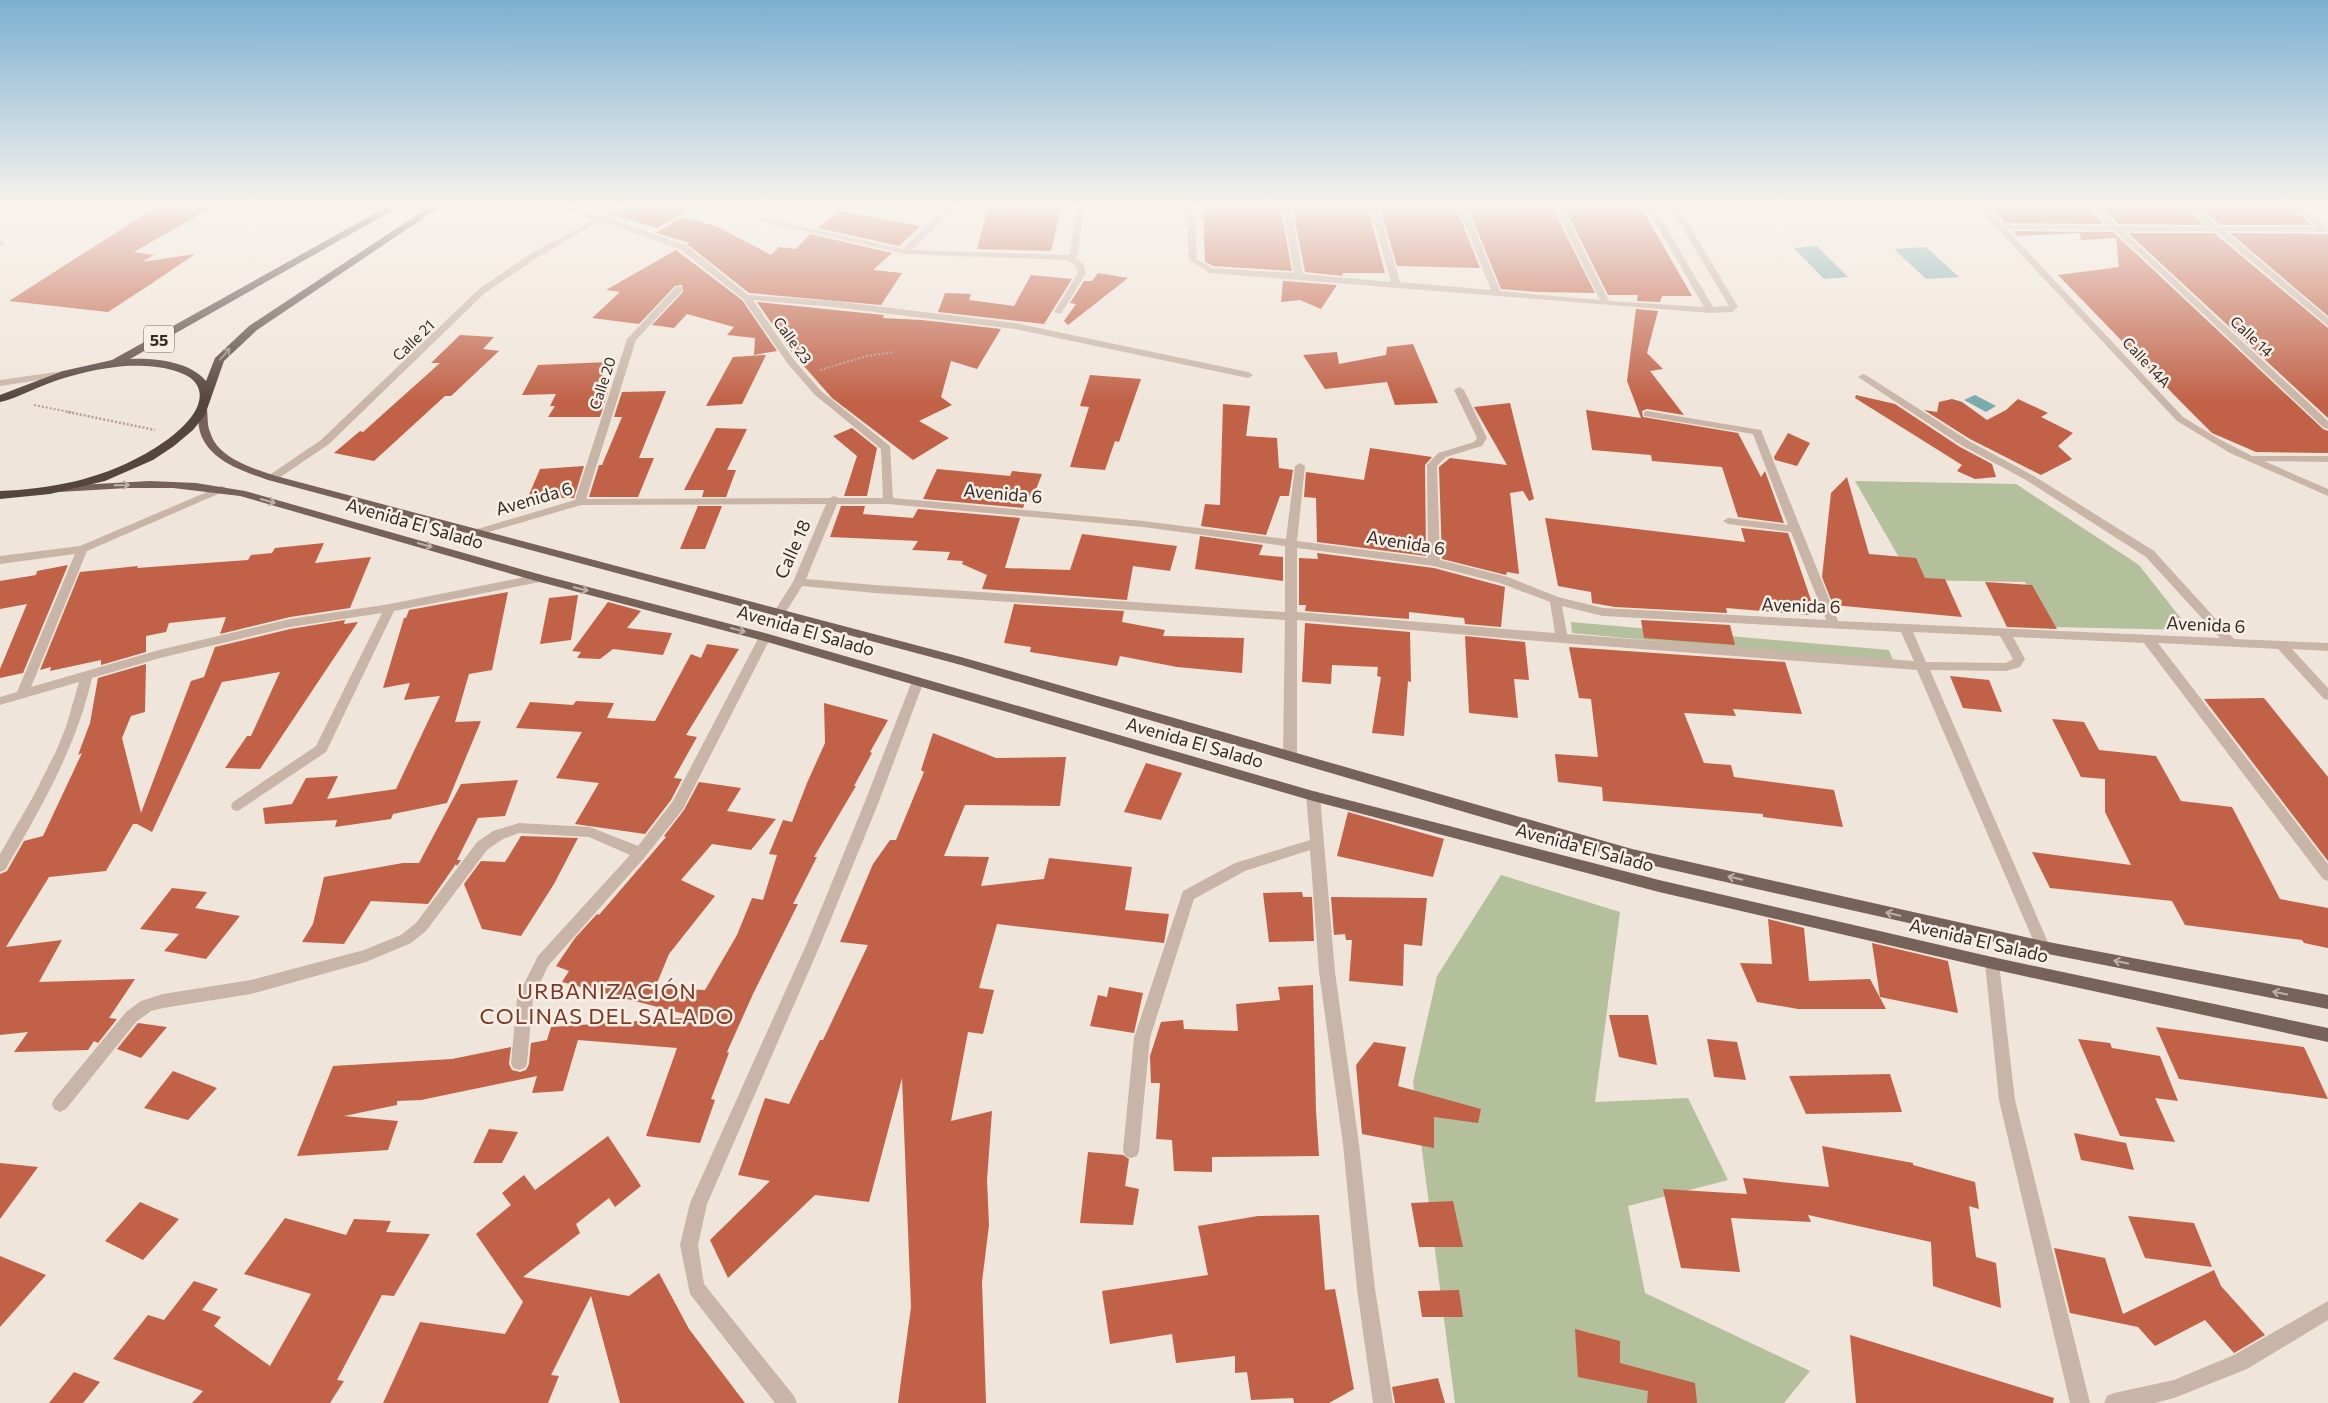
<svg xmlns="http://www.w3.org/2000/svg" width="2328" height="1403" viewBox="0 0 2328 1403" font-family="Commissioner,sans-serif">
	<rect width="100%" height="100%" fill="#f0e5da"/>
	<g fill="#b4bf9b">
		<polygon points="1855,481 2016,484 2139,565 2190,630 2054,627 2025,582 1912,580"/>
		<polygon points="1571,622 1889,650 1894,663 1572,633"/>
		<polygon points="1501,875 1620,912 1595,1102 1688,1098 1728,1180 1628,1206 1645,1293 1810,1371 1784,1403 1455,1403 1413,1082 1437,976"/>
	</g>
	<g fill="#7aabac">
		<polygon points="1817,246 1848,277 1824,279 1794,248"/>
		<polygon points="1926,247 1959,277 1926,279 1894,249"/>
		<polygon points="1975,395 1996,406 1986,412 1964,400"/>
	</g>
	<g fill="#c16248">
		<polygon points="159,205 216,205 134,252 154,255 142,262 195,254 151,284 108,312 9,301"/>
		<polygon points="639,205 696,205 657,228 617,216"/>
		<polygon points="1203,205 1280,205 1292,271 1213,266 1205,262"/>
		<polygon points="1292,205 1367,205 1385,273 1342,273 1343,276 1305,272"/>
		<polygon points="1379,205 1455,205 1480,268 1397,266"/>
		<polygon points="1467,205 1551,205 1595,293 1537,292 1501,289"/>
		<polygon points="1563,205 1640,205 1692,296 1662,296 1660,302 1637,301 1638,295 1608,295"/>
		<polygon points="1988,205 2085,205 2103,224 2005,223"/>
		<polygon points="2098,205 2183,205 2204,225 2119,224"/>
		<polygon points="2197,205 2287,205 2312,225 2220,225"/>
		<polygon points="988,208 1061,209 1051,251 977,249"/>
		<polygon points="839,211 921,226 899,246 818,228"/>
		<polygon points="683,217 718,227 771,255 779,247 796,249 810,234 892,253 873,270 902,273 881,305 749,293 687,244 690,243 656,233"/>
		<polygon points="2013,231 2113,232 2323,429 2328,431 2328,453 2256,452 2212,433 2180,401 2058,275 2119,267 2116,238 2081,240 2080,233 2018,236"/>
		<polygon points="2128,233 2214,233 2328,328 2328,418"/>
		<polygon points="2230,233 2328,234 2328,316"/>
		<polygon points="676,250 742,300 777,351 754,355 755,338 727,335 734,327 687,314 674,328 652,325 683,292 682,285 675,286 639,324 592,318 620,292 606,290"/>
		<polygon points="1098,273 1128,278 1068,325 1064,321 1076,304 1070,303 1084,281 1092,281"/>
		<polygon points="1031,275 1072,279 1044,324 938,312 945,293 971,294 969,300 1014,306"/>
		<polygon points="1283,281 1337,285 1321,309 1300,300 1281,302"/>
		<polygon points="757,302 884,315 883,318 922,320 1001,329 977,369 951,361 941,397 952,405 919,421 949,438 913,460 832,398 789,349"/>
		<polygon points="1636,309 1658,311 1647,353 1663,369 1650,371 1684,415 1647,409 1642,411 1643,417 1738,433 1761,477 1765,471 1784,523 1738,517 1722,467 1652,461 1651,455 1592,450 1586,410 1641,418 1627,381"/>
		<polygon points="460,335 494,337 483,349 499,351 451,396 445,396 374,461 334,453 360,431 363,432 440,363 431,363"/>
		<polygon points="1413,344 1438,403 1395,405 1387,382 1325,389 1303,355 1337,352 1339,364 1386,355 1387,347"/>
		<polygon points="766,355 742,404 706,406 733,357"/>
		<polygon points="609,362 598,388 607,388 606,392 608,392 600,417 548,417 555,406 550,406 556,394 522,395 538,365"/>
		<polygon points="1090,375 1141,379 1119,442 1115,441 1105,470 1070,467 1089,407 1080,406"/>
		<polygon points="666,391 639,458 654,458 638,497 589,497 599,465 602,465 622,417 614,417 622,392"/>
		<polygon points="1856,395 1895,404 1960,447 1992,464 1996,477 1975,479 1957,471 1962,465 1855,398"/>
		<polygon points="1952,399 1962,402 1987,420 2006,410 2018,399 2048,413 2041,417 2073,433 2058,446 2072,459 2041,475 1970,439 1924,410 1937,412 1939,402"/>
		<polygon points="1510,403 1534,499 1529,501 1523,491 1510,493 1519,574 1507,572 1506,575 1442,559 1439,467 1450,458 1507,465 1474,407"/>
		<polygon points="1223,404 1250,406 1246,436 1277,438 1279,468 1293,470 1289,496 1280,496 1266,535 1201,526 1205,504 1220,505"/>
		<polygon points="716,428 747,429 727,470 736,470 726,497 702,497 704,490 684,490"/>
		<polygon points="852,428 877,448 867,496 844,496 857,456 833,436"/>
		<polygon points="1788,433 1810,443 1797,466 1775,460 1774,457"/>
		<polygon points="1370,448 1432,457 1425,465 1426,556 1317,542 1316,498 1304,497 1306,472 1364,480"/>
		<polygon points="584,466 574,498 554,498 553,502 525,504 540,469"/>
		<polygon points="937,469 1010,476 1012,471 1042,474 1033,497 1027,496 1023,508 923,499"/>
		<polygon points="1847,477 1869,554 1916,558 1925,578 1945,579 1962,617 1833,605 1822,577 1831,493"/>
		<polygon points="698,506 722,506 705,549 680,549"/>
		<polygon points="841,506 865,506 863,514 913,518 918,509 1020,518 1005,568 1070,570 1082,534 1177,546 1170,571 1133,566 1127,600 982,589 987,575 962,564 963,561 947,560 950,552 912,550 918,541 830,537"/>
		<polygon points="1545,518 1745,542 1741,528 1788,533 1812,603 1806,602 1810,615 1726,608 1727,613 1615,607 1592,603 1591,592 1558,586"/>
		<polygon points="1200,536 1263,545 1259,555 1283,557 1283,581 1195,569"/>
		<polygon points="324,543 315,563 371,557 350,608 290,617 220,634 226,617 169,623 166,632 146,636 146,652 101,665 101,660 50,671 51,667 40,670 80,572 138,566 137,568 248,560 251,555 272,553 275,548"/>
		<polygon points="1317,553 1434,568 1505,587 1501,627 1465,624 1464,618 1409,612 1409,619 1305,611 1306,605 1299,605 1299,558 1318,559"/>
		<polygon points="68,565 23,673 0,678 0,669 27,604 0,609 0,581 36,575 37,571"/>
		<polygon points="1985,582 2032,585 2057,629 2007,627"/>
		<polygon points="508,592 492,670 469,674 455,722 481,721 447,803 393,814 391,819 335,827 337,820 265,824 263,808 292,804 306,778 338,776 327,799 396,789 440,696 404,700 410,683 383,688 404,618 406,618 409,610"/>
		<polygon points="578,595 571,640 540,644 549,598"/>
		<polygon points="608,602 641,611 627,628 672,633 663,655 613,649 600,659 577,658 581,652 572,651"/>
		<polygon points="1014,604 1124,611 1122,622 1165,630 1163,636 1244,638 1242,673 1177,667 1120,656 1117,666 1030,652 1031,647 1004,643"/>
		<polygon points="345,620 344,624 358,622 260,769 225,768 247,736 251,736 280,672 222,682 152,832 137,824 133,824 106,871 49,877 6,947 62,940 39,982 135,979 109,1018 117,1019 98,1043 94,1041 88,1050 14,1052 28,1032 0,1035 0,874 7,871 24,841 43,836 82,753 78,755 90,723 98,678 146,664 145,712 131,716 122,738 141,813 191,681 204,677 215,647 290,629"/>
		<polygon points="1641,620 1730,625 1735,645 1644,638"/>
		<polygon points="1305,623 1410,632 1411,682 1408,681 1404,736 1372,733 1381,677 1377,676 1378,667 1332,665 1331,684 1302,682"/>
		<polygon points="1465,636 1525,642 1529,680 1514,679 1518,718 1469,713"/>
		<polygon points="707,644 739,649 686,735 697,737 674,778 682,779 671,800 645,834 575,824 599,783 556,778 582,732 516,728 530,702 573,705 576,701 614,703 607,718 655,721 691,654 701,658"/>
		<polygon points="1569,647 1785,662 1802,714 1733,709 1736,716 1684,713 1704,763 1731,765 1734,777 1834,790 1843,827 1763,817 1763,814 1603,801 1602,787 1558,782 1555,754 1598,757 1591,699 1579,698"/>
		<polygon points="1950,676 1989,680 2002,712 1963,708"/>
		<polygon points="2264,698 2328,777 2328,861 2204,699"/>
		<polygon points="824,703 888,720 870,752 872,753 854,786 856,786 814,857 817,857 793,904 798,904 753,994 727,1052 729,1053 711,1099 715,1100 700,1143 646,1136 677,1048 578,1040 563,1091 532,1093 537,1076 421,1100 397,1101 397,1105 344,1116 398,1121 388,1150 297,1156 333,1066 452,1059 511,1047 509,1064 512,1070 520,1072 526,1070 529,1064 531,1043 547,1040 551,1027 696,1017 562,982 569,971 556,966 575,938 597,914 599,915 666,837 664,836 684,810 699,782 741,788 727,811 776,819 751,850 712,844 681,880 715,896 669,954 655,988 705,990 737,935 752,898 763,900 777,855 769,854 783,820 792,822 807,783 825,743"/>
		<polygon points="2052,719 2084,722 2099,750 2156,756 2181,801 2232,807 2280,899 2328,908 2328,948 2304,943 2302,940 2185,925 2172,901 2050,888 2032,852 2131,865 2105,812 2105,779 2081,777"/>
		<polygon points="933,733 996,758 1066,757 1060,806 965,805 944,856 989,857 981,886 1044,879 1049,858 1132,867 1125,910 1169,914 1164,943 997,924 979,988 994,990 983,1034 968,1032 951,1121 992,1111 987,1180 989,1225 982,1282 986,1403 898,1403 911,1307 902,1078 869,1202 815,1195 728,1278 710,1240 770,1181 738,1175 765,1098 789,1104 820,1040 823,1040 868,945 840,942 873,864 890,840 896,840 924,772 921,770"/>
		<polygon points="1146,763 1182,773 1161,820 1124,812"/>
		<polygon points="518,780 505,816 478,818 457,860 461,860 457,866 456,864 428,904 371,901 344,944 302,942 313,924 324,877 403,863 419,863 461,784"/>
		<polygon points="1348,812 1444,839 1433,877 1337,856"/>
		<polygon points="521,836 578,838 554,884 521,936 482,929 464,884 481,861 505,862"/>
		<polygon points="172,888 207,892 195,908 240,916 206,959 164,951 179,934 140,929"/>
		<polygon points="1302,892 1303,897 1312,897 1314,941 1269,942 1263,893"/>
		<polygon points="1331,897 1427,898 1422,946 1404,944 1403,986 1349,981 1352,940 1346,940 1345,934 1334,935"/>
		<polygon points="1768,919 1804,928 1809,981 1870,979 1886,1009 1798,1009 1757,1002 1740,963 1772,964"/>
		<polygon points="1872,943 1948,961 1958,1013 1880,997"/>
		<polygon points="1313,985 1316,1111 1319,1156 1212,1157 1212,1172 1174,1171 1172,1140 1156,1139 1160,1083 1151,1083 1150,1056 1161,1022 1183,1020 1184,1029 1238,1031 1236,1004 1280,1000 1278,987"/>
		<polygon points="1109,987 1143,993 1134,1033 1090,1026 1098,995 1107,997"/>
		<polygon points="1609,1015 1648,1015 1657,1065 1619,1057"/>
		<polygon points="138,1023 167,1027 141,1058 117,1049"/>
		<polygon points="2156,1027 2304,1047 2328,1099 2179,1079"/>
		<polygon points="1707,1039 1737,1042 1746,1080 1714,1077"/>
		<polygon points="2078,1039 2110,1043 2112,1048 2160,1056 2178,1101 2155,1098 2175,1142 2120,1136"/>
		<polygon points="1374,1042 1406,1047 1398,1086 1481,1109 1478,1123 1434,1117 1434,1148 1362,1134 1356,1065"/>
		<polygon points="173,1071 217,1088 188,1120 144,1108"/>
		<polygon points="1890,1074 1902,1112 1806,1114 1789,1076"/>
		<polygon points="489,1129 518,1132 502,1163 473,1163"/>
		<polygon points="2074,1133 2126,1143 2134,1170 2081,1160"/>
		<polygon points="608,1136 641,1186 615,1207 609,1198 576,1224 580,1233 523,1277 629,1296 659,1273 689,1329 745,1403 620,1403 591,1296 551,1375 559,1376 548,1403 383,1403 420,1322 505,1334 523,1302 476,1234 511,1205 502,1193 524,1175 535,1190"/>
		<polygon points="1822,1146 1913,1163 1913,1165 1975,1182 1979,1209 1969,1206 1976,1257 1996,1263 2001,1308 1933,1286 1931,1242 1808,1215 1811,1222 1731,1218 1740,1272 1681,1268 1663,1189 1747,1194 1743,1178 1829,1187"/>
		<polygon points="1088,1152 1123,1155 1129,1159 1125,1186 1139,1189 1133,1225 1080,1223"/>
		<polygon points="0,1163 38,1167 0,1219"/>
		<polygon points="1453,1201 1463,1247 1419,1247 1411,1203"/>
		<polygon points="140,1202 179,1219 143,1260 105,1241"/>
		<polygon points="1319,1215 1325,1290 1335,1289 1354,1389 1329,1403 1294,1403 1293,1398 1251,1400 1247,1372 1235,1373 1235,1356 1176,1363 1172,1334 1110,1344 1102,1291 1208,1275 1198,1226 1258,1216"/>
		<polygon points="2128,1216 2194,1223 2212,1267 2145,1258"/>
		<polygon points="285,1218 346,1235 354,1219 391,1221 386,1232 430,1234 394,1296 382,1295 337,1380 344,1381 330,1403 192,1403 203,1391 113,1359 148,1315 164,1320 194,1281 218,1289 202,1310 221,1317 214,1326 270,1366 311,1294 244,1274"/>
		<polygon points="2054,1248 2105,1258 2123,1314 2214,1270 2221,1286 2265,1335 2234,1353 2205,1320 2155,1346 2138,1327 2070,1313"/>
		<polygon points="0,1256 46,1275 0,1327"/>
		<polygon points="1459,1290 1463,1317 1422,1317 1418,1291"/>
		<polygon points="1575,1329 1620,1341 1620,1363 1695,1383 1697,1403 1647,1403 1648,1391 1578,1377"/>
		<polygon points="1850,1335 2054,1398 2053,1403 1856,1403"/>
		<polygon points="74,1372 100,1382 83,1403 49,1403"/>
		<polygon points="1438,1378 1445,1403 1395,1403 1392,1387"/>
	</g>
	<g fill="none" stroke-linecap="round" stroke-linejoin="round">
		<g stroke="#b39f91" stroke-width="2" stroke-dasharray="2 2" stroke-linecap="butt">
			<polyline points="820,370 867,356 894,352"/>
			<polyline points="34,405 74,413"/>
		</g>
		<polyline stroke="#b39f91" stroke-width="2.5" stroke-dasharray="2 2" stroke-linecap="butt" points="68,412 155,430"/>
		<g fill="#c8b5a7" fill-rule="evenodd">
			<path d="M552,205H564L601,216L627,205H637L609,218L687,246L748,295L833,301L1015,323L1248,372L1253,375L1248,378L1015,329L833,307L753,300L794,360L821,391L890,446L893,498L1143,521L1286,539L1295,466L1300,463L1305,466L1297,541L1428,558L1427,465L1438,453L1474,442L1477,438L1454,390L1459,387L1464,390L1487,438L1482,446L1446,457L1437,466L1440,560L1508,577L1558,597L1603,608L1826,620L1791,532L1728,524L1723,521L1728,518L1788,525L1753,434L1644,416V412L1647,411L1761,430L1838,621L2220,638L2146,557L2026,480L1961,445L1858,377L1863,374L1866,375L1969,441L2034,476L2154,551L2234,639L2328,643V651L2292,649L2328,688V700L2324,699L2278,649L2158,643L2328,864V881L2323,879L2144,643L2013,637L2025,659L2020,667L2006,671L1930,670L2050,947L2048,951L2043,953L2038,951L2036,947L1917,670L1562,643L1297,620V755L1295,758H1285L1283,755L1285,620L875,593L802,586L784,615H776L774,612L793,582L826,504L581,505L482,534H474L473,532L474,530L575,500L627,339L676,287H682V291L636,340L586,499L829,498L834,496L839,498H883L881,449L815,395L788,364L743,299L681,250L602,221L584,230L538,257L485,293L329,444L276,480H268V476L321,440L479,289L532,253L595,219ZM837,504H888L1143,527L1285,546V612L875,585L806,579ZM1297,548L1434,566L1500,583L1550,602L1555,633L1297,612ZM1562,606L1603,616L1901,632L1914,661L1567,634ZM1913,632L2000,636L2013,659L2006,663L1926,662Z"/>
			<polygon points="949,205 957,205 912,250 1068,255 1070,253 1077,205 1085,205 1078,254 1075,258 1083,264 1086,273 1061,314 1054,312 1078,273 1076,267 1068,260 905,254 757,220 761,218 903,249"/>
			<polygon points="1186,205 1194,205 1197,259 1212,268 1294,273 1282,205 1290,205 1303,274 1391,282 1369,205 1377,205 1400,282 1491,290 1457,205 1465,205 1500,291 1600,300 1553,205 1561,205 1609,301 1704,307 1645,205 1653,205 1713,307 1729,306 1669,205 1677,205 1738,307 1732,312 1710,313 1210,273 1189,260"/>
			<polygon points="1975,205 1983,205 2002,225 2108,226 2087,205 2095,205 2118,226 2209,227 2185,205 2194,205 2219,227 2318,227 2289,205 2298,205 2328,228 2328,232 2225,231 2328,318 2328,326 2215,231 2123,231 2328,421 2328,429 2324,428 2114,230 2006,229 2183,417 2219,439 2252,456 2328,456 2328,462 2264,461 2328,489 2328,496 2230,453 2177,421"/>
			<polygon points="0,240 4,242 3,245 0,245"/>
			<polygon points="63,371 66,372 66,376 0,386 0,380"/>
			<path d="M221,486L225,487V491L87,551L31,687L159,650L290,619L390,604L540,574L546,578L540,582L394,611L326,752L238,811L233,810L231,806L233,802L316,746L382,613L290,627L160,658L92,678C76,748 41,808 5,870L0,872V854L34,795L56,751L66,727L79,682L0,705V697L17,692L75,554L0,564V556L80,546Z"/>
			<polygon points="765,633 771,637 683,809 645,857 548,966 533,998 527,1063 525,1068 519,1070 513,1068 511,1063 517,998 538,956 630,855 589,837 519,833 503,839 487,850 426,931 411,943 366,962 251,994 163,1008 151,1011 136,1022 66,1109 60,1112 54,1109 52,1104 54,1099 126,1012 141,1001 163,994 251,980 364,950 401,935 416,923 477,842 493,831 519,823 590,827 638,846 673,801 759,637"/>
			<polygon points="918,677 924,681 878,804 821,943 707,1204 698,1245 704,1284 794,1396 797,1403 775,1403 690,1294 680,1245 690,1203 807,943 864,804 912,681"/>
			<polygon points="1313,791 1318,792 1320,796 1335,972 1359,1144 1375,1289 1393,1403 1373,1403 1357,1289 1343,1144 1319,972 1310,850 1245,871 1194,899 1150,1038 1139,1150 1137,1156 1131,1158 1125,1156 1123,1150 1134,1038 1183,891 1235,863 1310,840 1306,796 1308,792"/>
			<polygon points="1992,957 1997,958 1999,963 2015,1100 2090,1403 2070,1403 1999,1100 1985,963 1987,958"/>
			<polygon points="2328,1301 2328,1320 2247,1369 2174,1398 2155,1403 2104,1403 2107,1396 2114,1393 2174,1380 2234,1355"/>
		</g>
		<g fill="#766259" fill-rule="evenodd">
			<path d="M202,406L207,409C208,417 207,425 210,432C218,459 253,468 276,476L961,657L1632,849L2043,941L2328,995V1009L2043,953L1632,861L961,665L268,480C243,471 209,461 200,432C198,425 198,417 197,409Z"/>
			<polygon points="150,481 196,483 245,491 542,575 765,633 1313,791 1659,880 1992,957 2328,1028 2328,1042 1992,969 1659,892 1313,801 764,641 536,581 240,496 173,488 128,488 59,492 54,489 59,486"/>
		</g>
		<path fill="#55453f" fill-rule="evenodd" d="M390,205H402L130,359C154,358 189,361 206,381L215,358L249,326L432,205H443L257,330L224,361L205,415L193,430L174,446L153,460L105,481L50,494L0,499V491C50,489 98,480 143,455C162,445 206,416 199,390C193,365 136,364 116,367C91,370 66,376 42,386C29,391 14,399 0,402V395L63,371L112,360Z"/>
	</g>
	<defs><path id="oneway-shaft" d="M-6 0H5M1.5-3L5.5 0L1.5 3" fill="none" stroke-width="1.6" stroke-linecap="round" stroke-linejoin="round" transform="scale(1.25)"/></defs>
	<use stroke="#968982" href="#oneway-shaft" transform="translate(225 354) rotate(-49)"/>
	<g stroke="#beb0a7">
		<use href="#oneway-shaft" transform="translate(122 485) rotate(-1)"/>
		<use href="#oneway-shaft" transform="translate(268 501) rotate(16)"/>
		<use href="#oneway-shaft" transform="translate(425 545) rotate(16)"/>
		<use href="#oneway-shaft" transform="translate(581 589) rotate(14)"/>
		<use href="#oneway-shaft" transform="translate(738 630) rotate(15)"/>
		<use href="#oneway-shaft" transform="translate(1735 878) rotate(-167)"/>
		<use href="#oneway-shaft" transform="translate(1893 914) rotate(-167)"/>
		<use href="#oneway-shaft" transform="translate(2121 962) rotate(-169)"/>
		<use href="#oneway-shaft" transform="translate(2280 993) rotate(-169)"/>
	</g>
	<linearGradient id="sky" x2="0" y2="1"><stop stop-color="#7cb0d0"/><stop offset="0.51" stop-color="#f8f3ee"/><stop offset="1" stop-color="#f8f3ee" stop-opacity="0"/></linearGradient>
	<rect width="2328" height="401" fill="url(#sky)"/>
	<g text-anchor="middle" dominant-baseline="central" stroke-width="5" stroke-linejoin="round" paint-order="stroke">
		<g font-size="15" fill="#342b27" stroke="#f8f0e6">
			<text transform="translate(2252 336) rotate(43)">Calle 14</text>
			<text transform="translate(413 340) rotate(-44)">Calle 21</text>
			<text transform="translate(793 340) rotate(54)">Calle 23</text>
			<text transform="translate(2147 362) rotate(47)">Calle 14A</text>
			<text transform="translate(602 383) rotate(-72)">Calle 20</text>
		</g>
		<rect fill="#f8f0e6" stroke="#6f6660" stroke-width="1" x="144" y="325.5" width="30" height="27" rx="4"/>
		<g font-size="16" font-weight="bold" fill="#342b27">
			<text x="159" y="339">55</text>
		</g>
		<g font-size="18" fill="#342b27" stroke="#f8f0e6">
			<text transform="translate(1003 493) rotate(5)">Avenida 6</text>
			<text transform="translate(534 498) rotate(-16)">Avenida 6</text>
			<text transform="translate(415 523) rotate(16)">Avenida El Salado</text>
			<text transform="translate(1406 542) rotate(9)">Avenida 6</text>
			<text transform="translate(792 549) rotate(-66)">Calle 18</text>
			<text transform="translate(1801 605) rotate(2)">Avenida 6</text>
			<text transform="translate(2206 624) rotate(3)">Avenida 6</text>
			<text transform="translate(806 630) rotate(16)">Avenida El Salado</text>
			<text transform="translate(1195 742) rotate(16)">Avenida El Salado</text>
			<text transform="translate(1585 847) rotate(15)">Avenida El Salado</text>
			<text transform="translate(1979 940) rotate(13)">Avenida El Salado</text>
		</g>
		<g font-size="22" letter-spacing="1" fill="#803724" stroke="#f8f0e6">
			<text x="607" y="990">URBANIZACIÓN<tspan x="607" dy="25">COLINAS DEL SALADO</tspan></text>
		</g>
	</g>
</svg>
